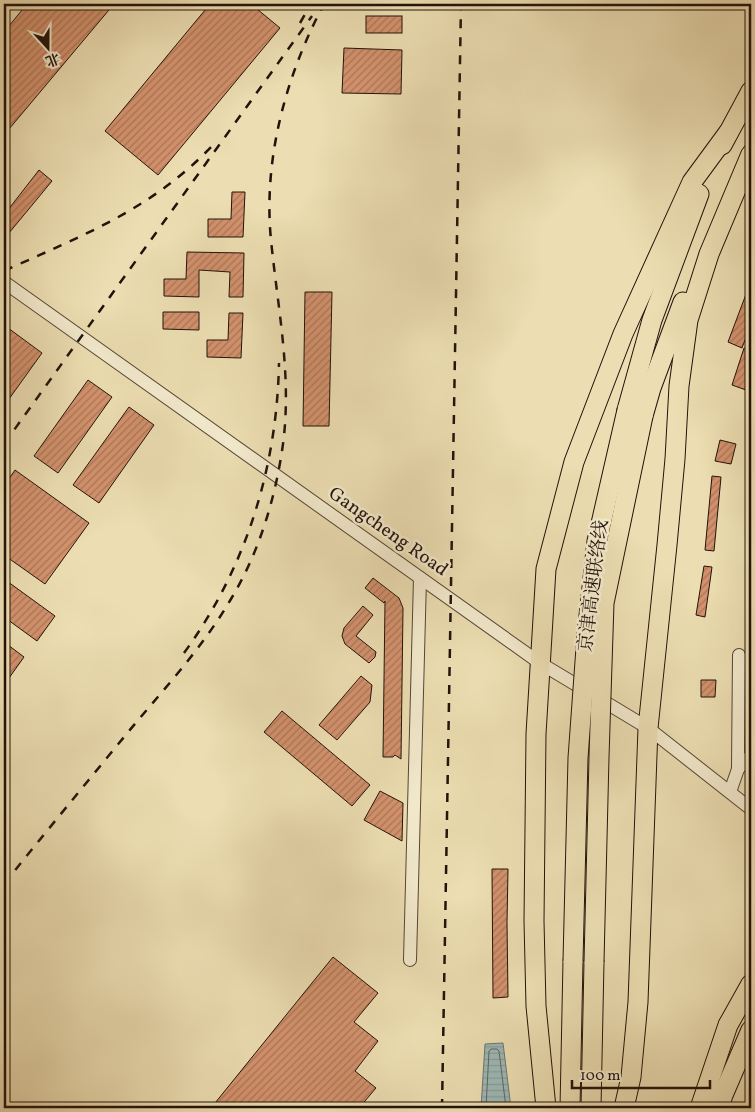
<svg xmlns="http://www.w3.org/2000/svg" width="755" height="1112" viewBox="0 0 755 1112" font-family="Vollkorn,'Noto Serif SC',serif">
	<defs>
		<pattern id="water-rules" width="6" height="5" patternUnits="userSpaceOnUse" patternTransform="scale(1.25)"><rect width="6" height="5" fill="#9db9b7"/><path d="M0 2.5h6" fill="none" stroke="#879e9c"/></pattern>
		<pattern id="building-hatch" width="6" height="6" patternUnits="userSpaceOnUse" patternTransform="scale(1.25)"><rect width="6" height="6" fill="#d3926d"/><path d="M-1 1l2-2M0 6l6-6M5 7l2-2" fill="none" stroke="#ab7658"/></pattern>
	</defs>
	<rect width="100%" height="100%" fill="#ecdeb2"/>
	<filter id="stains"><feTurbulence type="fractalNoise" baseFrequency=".004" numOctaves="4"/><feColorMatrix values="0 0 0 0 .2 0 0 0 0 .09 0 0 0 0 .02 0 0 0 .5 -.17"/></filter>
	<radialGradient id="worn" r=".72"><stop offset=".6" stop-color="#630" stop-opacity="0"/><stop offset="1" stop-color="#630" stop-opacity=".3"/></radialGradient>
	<polygon fill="url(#water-rules)" stroke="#6c7672" points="503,1043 511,1108 481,1108 485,1044"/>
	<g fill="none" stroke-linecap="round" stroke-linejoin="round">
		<polyline stroke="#606661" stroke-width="1" points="486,1108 489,1051 491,1049 497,1049 499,1051 506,1108"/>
	</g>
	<g fill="url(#building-hatch)" stroke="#22120b">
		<polygon points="27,4 114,4 4,135 4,32"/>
		<polygon points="210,4 251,4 280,28 158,175 105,131"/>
		<rect x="366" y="16" width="36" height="17"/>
		<polygon points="344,48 402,50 401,94 342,93"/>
		<polygon points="39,170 52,181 4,239 4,215"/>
		<polygon points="232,192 245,192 243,237 208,237 208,219 231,219"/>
		<polygon points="187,252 244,253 243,297 229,297 230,272 199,270 199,297 164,296 164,279 186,279"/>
		<polygon points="751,281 751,324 742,348 728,342"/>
		<polygon points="305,292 332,292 329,426 303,426"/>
		<polygon points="163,312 199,312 199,330 163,329"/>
		<polygon points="229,313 243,313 241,358 207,357 207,340 228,340"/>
		<polygon points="4,325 42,353 4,406"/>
		<polygon points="744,348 751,351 751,375 746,390 732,385"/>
		<polygon points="88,380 112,397 58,473 34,456"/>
		<polygon points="129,407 154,425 99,503 73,485"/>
		<polygon points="720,440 736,444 731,464 715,461"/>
		<polygon points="15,470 89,523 45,584 4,555 4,486"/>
		<polygon points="712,476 721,477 714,551 705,550"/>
		<polygon points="704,566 712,567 705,617 696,615"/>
		<polygon points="373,578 399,598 403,608 401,759 395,755 393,757 383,757 385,601 384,603 365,588"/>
		<polygon points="4,579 55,616 37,641 4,617"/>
		<polygon points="363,606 373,615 356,636 376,652 375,657 369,663 345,644 342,636 344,628"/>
		<polygon points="4,642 24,657 4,685"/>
		<polygon points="361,676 372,685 370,702 337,740 319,725"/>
		<polygon points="701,680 716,680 715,697 701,697"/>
		<polygon points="282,711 370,785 352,806 264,732"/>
		<polygon points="380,791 403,803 402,841 364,820"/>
		<polygon points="492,869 508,869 507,923 508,997 493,998"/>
		<polygon points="333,957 378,993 354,1022 378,1041 355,1071 376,1088 359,1108 211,1108"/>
	</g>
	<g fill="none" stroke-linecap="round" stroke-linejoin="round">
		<g stroke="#544535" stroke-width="14">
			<g id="minor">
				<polyline points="4,282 540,663 648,728 751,809"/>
				<polyline points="738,769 751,755"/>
				<polyline points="730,792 738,769 739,655"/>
				<polyline points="410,960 420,578"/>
			</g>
		</g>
		<g stroke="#22120b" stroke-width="21">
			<g id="highway">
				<polyline points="722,145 751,91"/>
				<polyline points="627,410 652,320 699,194"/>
				<polyline points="643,416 651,388 683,302"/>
				<polyline points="546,1108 536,1006 534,921 536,734 546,569 574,462 623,334 692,182 728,133"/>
				<polyline points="570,1108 573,961"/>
				<polyline points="591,1108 594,962"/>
				<polyline points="624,1108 631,1077 638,1002 648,728 667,545 675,459 679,386 688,320 709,254 751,154"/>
				<polyline points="700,1108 728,1025 751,984"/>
				<polyline points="719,1108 723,1095 751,1030"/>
			</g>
		</g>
		<use href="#minor" stroke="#f3eacd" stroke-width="12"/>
		<use href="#highway" stroke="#ecdeb2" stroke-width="19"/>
		<g stroke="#22120b" stroke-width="2.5" stroke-dasharray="9 9" stroke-linecap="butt">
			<polyline points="300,23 311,4"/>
			<path d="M4,271C81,236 151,210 212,146"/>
			<polyline points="4,444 312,16"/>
			<path d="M184,653C246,568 277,468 279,363"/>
			<path d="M4,884C45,833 87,782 129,731C164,689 203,647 231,599C258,554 274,503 282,451C293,380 278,311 271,240C263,159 286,75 324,4"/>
			<polyline points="442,1108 461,4"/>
		</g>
		<g stroke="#22120b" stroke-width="21" stroke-linecap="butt">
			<g id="highway-bridge">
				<polyline points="573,961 578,758 587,634 597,541 627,410"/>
				<polyline points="594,962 599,757 604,603 643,416"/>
			</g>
		</g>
		<use href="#highway-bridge" stroke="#ecdeb2" stroke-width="19"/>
	</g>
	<g text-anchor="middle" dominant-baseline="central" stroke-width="5" stroke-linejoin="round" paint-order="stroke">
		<g font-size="19" fill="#22120b" stroke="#f3eacd">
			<text transform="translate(388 532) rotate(35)">Gangcheng Road</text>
			<text transform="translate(594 586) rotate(-83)">京津高速联络线</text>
		</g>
	</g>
	<rect width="755" height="1112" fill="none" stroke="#ecdeb2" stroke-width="20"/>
	<rect x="5" y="5" width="745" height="1102" fill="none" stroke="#22120b" stroke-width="2.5"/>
	<rect x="10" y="10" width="735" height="1092" fill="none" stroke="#22120b"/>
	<g transform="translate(48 48) rotate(159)" stroke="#f3eacd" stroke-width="4" paint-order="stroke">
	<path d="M0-4L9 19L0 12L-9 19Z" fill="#22120b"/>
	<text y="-8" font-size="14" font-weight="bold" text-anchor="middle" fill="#22120b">北</text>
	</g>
	<path d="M572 1080v8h138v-8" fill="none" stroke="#22120b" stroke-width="2.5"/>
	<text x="580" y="1080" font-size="15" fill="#22120b" stroke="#f3eacd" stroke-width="4" paint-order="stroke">100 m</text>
	<rect width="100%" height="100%" filter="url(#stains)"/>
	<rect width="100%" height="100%" fill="url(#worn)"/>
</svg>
